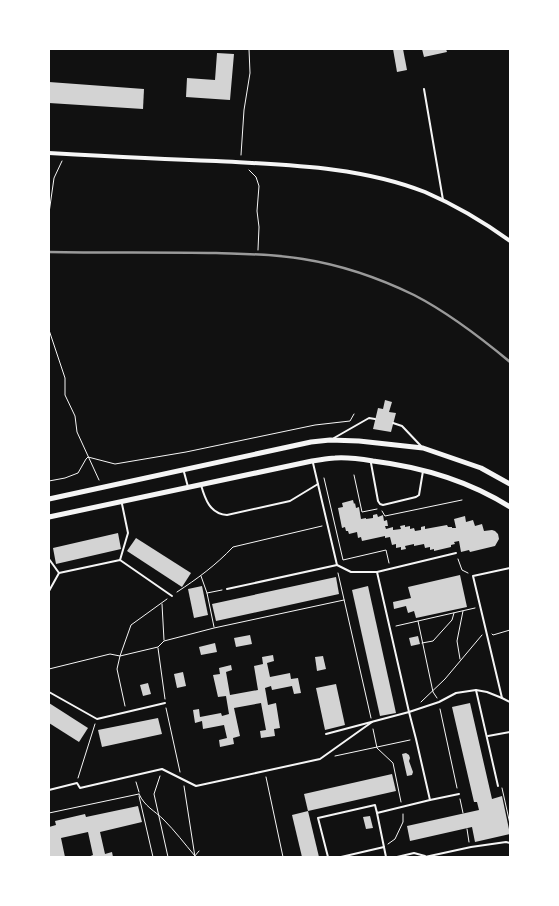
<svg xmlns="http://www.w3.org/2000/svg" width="559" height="906" viewBox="0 0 559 906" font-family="'Noto Sans',sans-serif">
	<rect width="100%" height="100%" fill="#111"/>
	<g fill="#d3d3d3">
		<polygon points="393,49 403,49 407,70 397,72"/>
		<polygon points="422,49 446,49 447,52 424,57"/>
		<polygon points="217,53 234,54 230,100 186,97 187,78 215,80"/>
		<polygon points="49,82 144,89 143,109 49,103"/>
		<polygon points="385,400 392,402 389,412 396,413 391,432 373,429 378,408 383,409"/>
		<polygon points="353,500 354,504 355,503 356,508 359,507 361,519 366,518 366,519 373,518 373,515 377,514 378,517 383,515 384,521 387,520 388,526 385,526 386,529 393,527 393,530 401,529 400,526 405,525 405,527 410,526 410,529 414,528 415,531 421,530 421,527 425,526 425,529 447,525 448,527 452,527 452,528 456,528 454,519 465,516 466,522 473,520 475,526 482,524 484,531 492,530 495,531 498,534 499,539 495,546 470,552 469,550 461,552 459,541 454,542 455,544 451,545 451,547 434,551 434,549 430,550 430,547 425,548 424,544 414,546 414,544 405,546 406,549 401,550 401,547 396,548 396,544 392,545 390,537 385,538 385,536 362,541 361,537 358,538 357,532 349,534 348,531 346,531 345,527 342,528 338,508 343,507 342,503"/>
		<polygon points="118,533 121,549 56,564 53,548"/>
		<polygon points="136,538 191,573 182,587 127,551"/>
		<polygon points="460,575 467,607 416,618 414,611 408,613 406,606 394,609 393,602 411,598 408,587"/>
		<polygon points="336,577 339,594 216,621 212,604"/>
		<polygon points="202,586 208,615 194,618 188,589"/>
		<polygon points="368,586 396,713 380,716 352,590"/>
		<polygon points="250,635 252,644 236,647 234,638"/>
		<polygon points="418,636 420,644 411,646 409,638"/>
		<polygon points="215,643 217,652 201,655 199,647"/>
		<polygon points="273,655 274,661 267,663 270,677 290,673 291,679 298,678 301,693 294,694 292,686 272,690 271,686 265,688 268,705 276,703 280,728 274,729 275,736 261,738 260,731 266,730 261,703 234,708 240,736 233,738 234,744 220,747 219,740 227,738 224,725 203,729 202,721 195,723 193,710 199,709 200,717 221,713 222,716 229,714 226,696 218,697 213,675 220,674 219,668 231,665 232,670 226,672 230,695 258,690 254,666 263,664 262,657"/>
		<polygon points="323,656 326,669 317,671 315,657"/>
		<polygon points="183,672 186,686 177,688 174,674"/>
		<polygon points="148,683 151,694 143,696 140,685"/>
		<polygon points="336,684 345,725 325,730 316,688"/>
		<polygon points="49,703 88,728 79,742 49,723"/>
		<polygon points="470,703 492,799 502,796 510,834 475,842 472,827 410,841 407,826 479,810 477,802 474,802 452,707"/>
		<polygon points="158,718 162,734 102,747 98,730"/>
		<polygon points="406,753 409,755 410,758 409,761 413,772 412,775 407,776 402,754"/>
		<polygon points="392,774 396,791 308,811 304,794"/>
		<polygon points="138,806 142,822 100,832 105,854 112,852 113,857 88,857 93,855 88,832 61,838 65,857 49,857 49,827 56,825 55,821 85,814 86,817"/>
		<polygon points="308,811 319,857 302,857 292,815"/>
		<polygon points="370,816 373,828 366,829 363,817"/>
	</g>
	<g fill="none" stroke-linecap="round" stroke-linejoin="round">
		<g stroke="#f5f5f5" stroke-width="1">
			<polyline points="241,155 244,110 250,73 249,49"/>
			<polyline points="249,170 256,177 259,186 257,211 259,227 258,250"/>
			<polyline points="49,213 54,178 62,161"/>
			<polyline points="49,330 65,378 65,395 75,416 77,432 99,480"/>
			<polyline points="354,475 362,512 377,509"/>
			<polyline points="324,478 343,560 386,550 389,563"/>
			<polyline points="49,481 65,478 78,473 86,459 88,457 115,464 186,452 315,425 350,421 354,414"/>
			<polyline points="382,511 385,516 462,500"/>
			<polyline points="458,559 462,570 468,573"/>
			<polyline points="338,573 371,718"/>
			<polyline points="201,576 207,593 214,627"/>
			<path d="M177,592C197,579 216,565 233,547L322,526"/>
			<polyline points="207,593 222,590"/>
			<polyline points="162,604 164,640"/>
			<polyline points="418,621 433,692 437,698"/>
			<polyline points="396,626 475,608"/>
			<polyline points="492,634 493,635 510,630"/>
			<polyline points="422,643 433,641 452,620 454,613"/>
			<polyline points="158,648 165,699"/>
			<polyline points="460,659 457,641 463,611"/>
			<polyline points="49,669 110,654 120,656 158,647 164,641 214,628 344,600"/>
			<polyline points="421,702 445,679 482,635"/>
			<polyline points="125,706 117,669 120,656 131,625 167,599"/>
			<polyline points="166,708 180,772"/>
			<polyline points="440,709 457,788"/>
			<polyline points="373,729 377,748 393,763 401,802"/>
			<polyline points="335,756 410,740"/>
			<polyline points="160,776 154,794 168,857"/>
			<polyline points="266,777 283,857"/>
			<polyline points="78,778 95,724"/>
			<polyline points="136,782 139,792"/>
			<polyline points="184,786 195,857"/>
			<polyline points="502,788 510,824"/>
			<path d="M139,794C145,807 154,810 164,820C175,831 184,843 195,856"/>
			<polyline points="139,796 153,857"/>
			<polyline points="460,799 463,813"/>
			<polyline points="49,813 139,794"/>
			<polyline points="467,829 469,842"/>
			<polyline points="388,844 395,839 403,822 403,814"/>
			<polyline points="194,857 199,851"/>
		</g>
		<g stroke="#f5f5f5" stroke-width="2">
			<polyline points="424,89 443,200"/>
			<polyline points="393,423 402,426 421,446"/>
			<polyline points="334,438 369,418 375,419"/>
			<polyline points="313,463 337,565 351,572 377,572 456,553"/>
			<polyline points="371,463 378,501 380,504 383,505 416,497 419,495 423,471"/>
			<polyline points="184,472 188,487"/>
			<path d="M201,485C205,499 210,514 227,515L290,501L318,484"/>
			<polyline points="49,559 59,573"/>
			<polyline points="120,560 128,533 122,504"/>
			<polyline points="510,568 473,576 502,698 510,702"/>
			<polyline points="227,589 337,565"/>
			<polyline points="49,591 59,573 120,560 172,596"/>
			<polyline points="476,690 498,786"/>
			<polyline points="49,692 97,719 165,703"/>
			<polyline points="326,734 409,712 439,702 456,693 476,690 487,692 502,698"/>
			<polyline points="488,736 510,732"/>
			<polyline points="49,790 77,783 80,788 162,769 196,786 265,771 320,759 372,722"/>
			<polyline points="430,800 459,794"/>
			<polyline points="377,813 386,857"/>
			<polyline points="328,857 318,818 375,805 377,813 430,800 416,739 409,712 377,572"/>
			<polyline points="341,857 384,847"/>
			<polyline points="397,857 414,853 425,856"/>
			<polyline points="425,857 471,847 506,842 510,843"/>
		</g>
		<path stroke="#f5f5f5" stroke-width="4" d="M49,153C104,156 160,159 216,161C286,165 359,166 425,192C455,205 484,222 510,241"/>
		<g stroke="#f5f5f5" stroke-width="5">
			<polyline points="49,499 311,442 330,440 359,441 423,448 481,468 510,484"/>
			<path d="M49,517L312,461C320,460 328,458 335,458C348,457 361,459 373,461C421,467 469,481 510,507"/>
		</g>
		<path stroke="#9a9a9a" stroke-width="2.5" d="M49,252C104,253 160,252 216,253C244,254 274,254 303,259C341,265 379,278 414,295C449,313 480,337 510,362"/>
	</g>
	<rect width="559" height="906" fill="none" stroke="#ffffff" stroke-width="100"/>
</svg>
